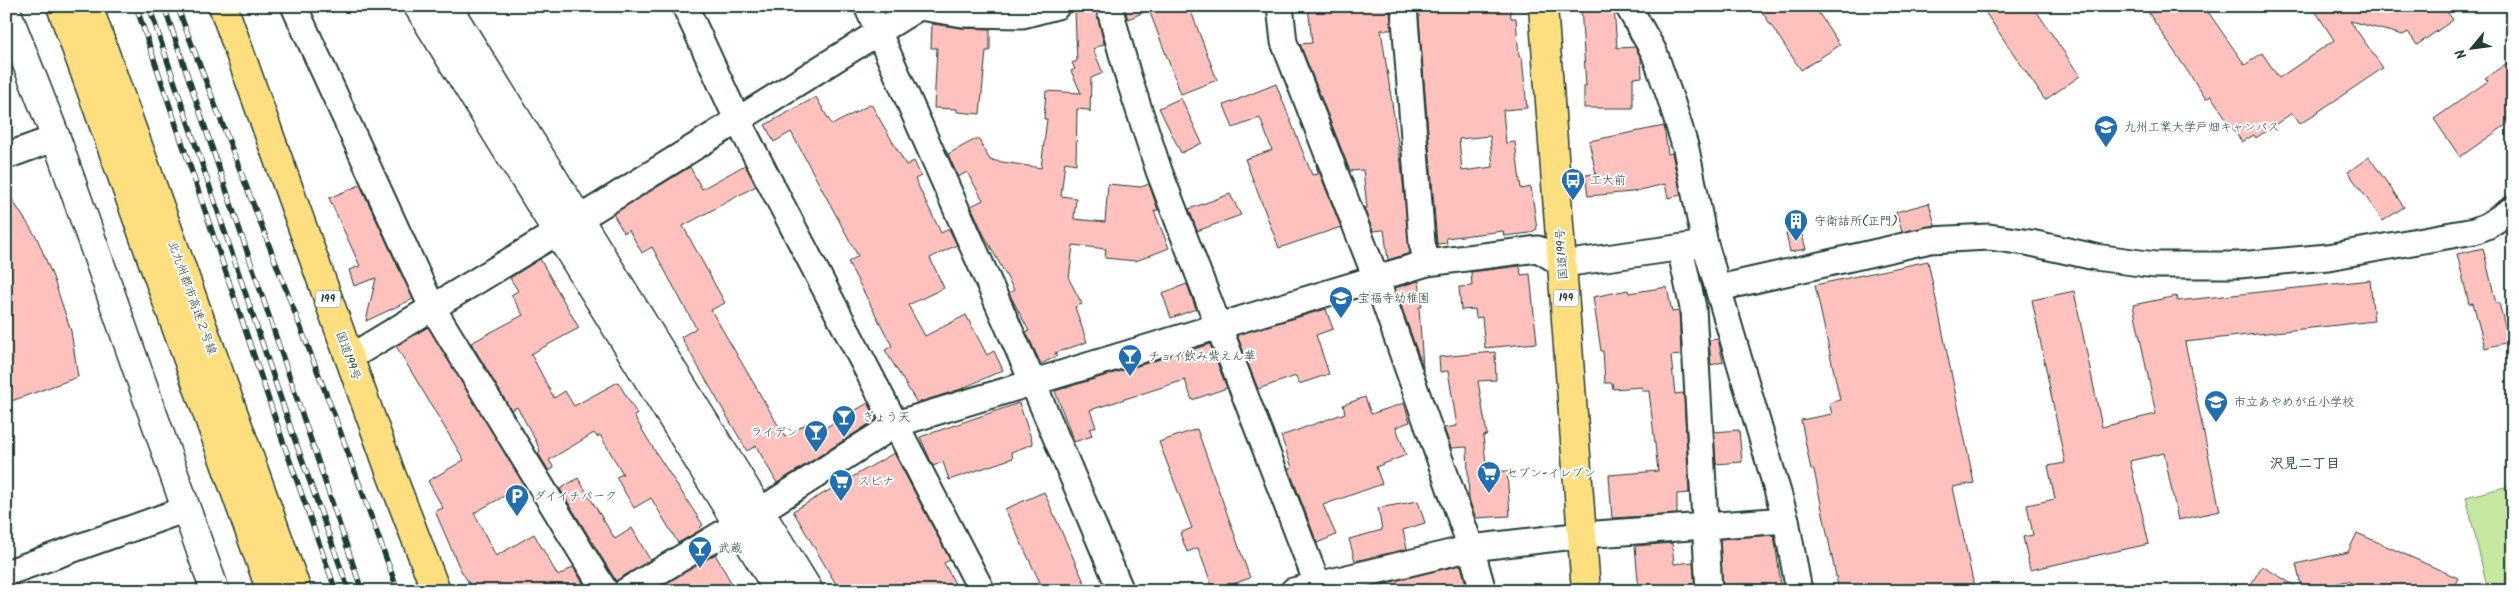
<svg xmlns="http://www.w3.org/2000/svg" width="2519" height="597" viewBox="0 0 2519 597" font-family="Kalam,'Klee One',sans-serif">
	<rect width="100%" height="100%" fill="#fff"/>
	<filter id="ink" filterUnits="userSpaceOnUse"><feTurbulence type="fractalNoise" baseFrequency=".02" numOctaves="2"/><feDisplacementMap in="SourceGraphic" scale="10" xChannelSelector="R" yChannelSelector="G"/><feConvolveMatrix kernelMatrix="1 2 1 2 8 2 1 2 1" color-interpolation-filters="sRGB"/></filter>
	<g filter="url(#ink)">
		<polygon fill="#c7e8a0" stroke="#73926a" points="2513,485 2513,591 2488,591 2466,497"/>
		<g fill="#fec1bd" stroke="#1f3d34" fill-rule="evenodd">
			<polygon points="1095,6 1104,44 1093,49 1103,73 1091,78 1090,113 1089,110 1077,109 1076,164 1065,162 1061,196 1076,198 1074,219 1105,222 1108,184 1141,187 1149,184 1158,210 1154,211 1169,248 1136,261 1105,258 1106,249 1073,245 1069,279 1082,304 1075,307 1087,342 1055,353 1057,356 1041,364 1026,332 1029,331 1009,293 1014,290 983,233 971,206 983,200 967,172 958,177 948,154 978,138 990,160 1041,168 1047,119 1044,119 1046,91 1081,93 1071,71 1075,69 1072,63 1077,61 1075,11 1077,13"/>
			<polygon points="1124,6 1189,6 1217,80 1181,94 1149,10 1128,19"/>
			<polygon points="1308,6 1390,6 1391,30 1381,30 1401,163 1410,253 1388,260 1384,230 1373,231 1364,208 1367,208 1363,170 1350,171 1300,44 1312,43"/>
			<path d="M1418,6H1510L1511,18H1516L1519,57H1522L1527,108L1503,110L1506,143L1515,142L1521,189L1531,187L1537,229L1530,233L1504,236L1503,231L1446,238L1447,243L1437,244ZM1490,136L1493,167L1462,171L1459,139Z"/>
			<polygon points="1581,6 1614,6 1617,48 1635,47 1641,58 1642,77 1633,78 1633,108 1584,108 1584,86 1586,86"/>
			<polygon points="1758,6 1814,6 1840,45 1801,70"/>
			<polygon points="1981,6 2033,6 2080,76 2045,100"/>
			<polygon points="2144,6 2204,6 2245,65 2262,53 2279,78 2334,40 2312,6 2443,6 2453,20 2417,45 2408,32 2403,35 2350,21 2383,68 2300,124 2292,113 2256,138 2254,135 2242,142 2211,96 2206,99"/>
			<polygon points="932,24 961,28 990,29 990,51 986,51 980,114 957,112 957,109 934,108 937,48 931,48"/>
			<polygon points="2513,59 2513,120 2460,157 2434,119 2488,81 2485,78"/>
			<polygon points="1276,84 1312,175 1318,174 1316,164 1341,227 1279,248 1245,159 1272,150 1260,118 1233,128 1224,105"/>
			<polygon points="816,97 832,125 871,104 906,165 914,161 921,176 915,179 941,233 949,229 957,245 930,258 944,288 908,305 925,336 966,315 987,355 994,351 1003,370 961,389 917,403 885,350 892,346 848,262 858,256 791,132 774,142 765,125"/>
			<polygon points="1181,98 1202,143 1181,153 1159,108"/>
			<polygon points="1664,126 1668,154 1672,153 1681,195 1668,198 1665,184 1632,192 1588,196 1585,175 1596,174 1589,141"/>
			<polygon points="2369,157 2404,207 2383,221 2348,172"/>
			<polygon points="745,165 756,186 683,226 725,303 711,310 785,437 809,422 816,433 868,403 877,419 777,483 756,446 747,451 681,337 696,328 652,247 642,253 629,230 624,233 613,214 690,167 702,189"/>
			<polygon points="360,185 413,299 366,321 376,278 354,286 349,270 360,266 329,198"/>
			<polygon points="6,190 37,238 53,277 71,331 78,377 6,403"/>
			<polygon points="1230,194 1241,215 1197,231 1189,209"/>
			<polygon points="1929,203 1935,225 1902,232 1896,212"/>
			<polygon points="1801,231 1806,249 1790,252 1786,234"/>
			<polygon points="2483,248 2496,303 2499,303 2509,342 2485,348 2473,303 2469,304 2457,254"/>
			<polygon points="540,259 579,328 531,354 554,398 565,391 574,406 618,382 637,414 634,416 655,451 703,525 700,527 702,529 678,543 651,498 634,508 616,477 623,474 600,435 597,437 594,433 549,460 554,468 549,471 538,453 540,451 536,441 517,407 511,410 471,343 523,315 511,295 518,291 510,278"/>
			<polygon points="1928,261 1974,483 1953,487 1975,591 1839,591 1814,470 1811,470 1801,420 1832,414 1829,403 1840,400 1815,285"/>
			<polygon points="1520,266 1521,275 1530,274 1537,343 1485,348 1482,317 1476,318 1475,309 1461,310 1459,287 1472,286 1471,272"/>
			<polygon points="2370,280 2374,321 2185,342 2220,511 2178,520 2164,453 2130,461 2149,544 2030,570 2023,537 2033,535 2027,505 2055,499 2048,466 2065,463 2032,300 2074,291 2102,427 2156,414 2133,305 2176,296 2177,301"/>
			<polygon points="1419,281 1422,307 1419,307 1423,368 1395,288"/>
			<polygon points="1187,284 1196,309 1171,318 1162,293"/>
			<polygon points="1667,287 1672,312 1679,311 1681,355 1671,356 1675,394 1683,393 1684,398 1689,493 1677,494 1677,514 1612,518 1609,475 1658,471 1649,391 1642,391 1642,387 1613,389 1612,383 1605,383 1603,351 1601,351 1593,297 1628,290 1629,293"/>
			<polygon points="1326,309 1333,329 1316,335 1329,374 1299,384 1296,376 1258,389 1237,335"/>
			<polygon points="428,327 524,485 474,513 496,556 534,534 558,576 573,567 588,591 474,591 460,569 435,511 443,508 428,481 464,460 396,346"/>
			<polygon points="1718,339 1723,362 1711,365 1709,340"/>
			<polygon points="1210,344 1227,388 1192,400 1185,380 1090,410 1096,427 1090,429 1092,436 1074,442 1055,391"/>
			<polygon points="1495,352 1496,380 1478,381 1487,435 1483,436 1487,472 1507,471 1510,516 1476,518 1469,500 1467,447 1451,448 1444,428 1457,426 1448,371 1440,372 1439,357"/>
			<polygon points="1365,397 1371,414 1404,403 1410,422 1396,427 1406,455 1376,467 1382,484 1323,505 1336,535 1317,543 1289,469 1292,468 1281,436 1345,413 1343,405"/>
			<polygon points="1019,403 1033,444 1011,452 1013,458 949,480 943,462 933,466 920,437"/>
			<polygon points="1197,429 1250,578 1214,591 1198,548 1187,552 1180,533 1192,528 1159,442"/>
			<polygon points="1739,430 1742,462 1716,464 1714,432"/>
			<polygon points="894,453 950,560 944,563 959,591 840,591 793,511"/>
			<polygon points="578,478 615,539 632,528 650,560 616,581 560,489"/>
			<polygon points="1044,492 1088,591 1044,591 1005,509"/>
			<polygon points="1418,501 1425,523 1403,530 1407,549 1355,561 1349,539 1382,530 1378,508"/>
			<polygon points="2357,533 2458,578 2452,591 2369,591 2347,581 2306,591 2247,591 2262,566 2302,590 2296,564 2348,552"/>
			<polygon points="1774,535 1782,591 1723,591 1720,539"/>
			<polygon points="1672,543 1674,564 1693,562 1695,591 1639,591 1635,546"/>
			<polygon points="715,554 736,591 654,591"/>
			<polygon points="1461,565 1466,585 1447,591 1378,591 1377,587 1398,580"/>
		</g>
		<g fill="none" stroke-linecap="round" stroke-linejoin="round">
			<g stroke="#1f3d34" stroke-width="29">
				<g id="minor">
					<polyline points="294,6 432,307 605,591"/>
					<polyline points="685,6 737,119 982,591"/>
					<polyline points="867,6 1033,383 1121,591"/>
					<polyline points="1109,6 1128,76 1159,171 1320,591"/>
					<polyline points="1280,6 1284,42 1376,278 1471,548 1483,591"/>
					<polyline points="1404,6 1422,243 1427,263"/>
					<polyline points="1628,6 1654,52 1672,103 1686,149 1705,244 1786,520 1799,591"/>
					<polyline points="6,156 56,138"/>
					<polyline points="1680,248 1693,308 1709,591"/>
					<polyline points="1719,288 1930,240 1989,237 2031,243 2095,257 2155,265 2239,265 2328,257 2474,231 2487,226 2513,209"/>
					<polyline points="349,358 579,219 919,7 963,14 1023,15 1057,6"/>
					<polyline points="6,573 186,509"/>
					<polyline points="626,591 760,511 896,424 1427,263 1538,249 1563,264 1705,244"/>
					<polyline points="1293,591 1471,548 1583,535 1786,520"/>
				</g>
			</g>
			<g stroke="#1f3d34" stroke-width="31">
				<g id="tertiary">
					<polyline points="418,6 779,591"/>
					<polyline points="447,6 809,591"/>
					<polyline points="6,10 56,138 215,591"/>
				</g>
			</g>
			<g stroke="#1f3d34" stroke-width="31">
				<g id="trunk">
					<polyline points="223,6 390,471 436,591"/>
					<polyline points="1543,6 1586,591"/>
				</g>
			</g>
			<g stroke="#1f3d34" stroke-width="31">
				<g id="motorway">
					<polyline points="61,6 271,591"/>
					<polyline points="88,6 297,591"/>
				</g>
			</g>
			<use href="#minor" stroke="#fff" stroke-width="25"/>
			<use href="#tertiary" stroke="#fff" stroke-width="28"/>
			<use href="#trunk" stroke="#fedf80" stroke-width="28"/>
			<use href="#motorway" stroke="#fedf80" stroke-width="28"/>
			<g stroke="#1f3d34" stroke-width="5.5">
				<g id="rail">
					<polyline points="136,6 280,433 336,591"/>
					<polyline points="149,6 291,429 349,591"/>
					<polyline points="164,6 362,591"/>
					<polyline points="177,6 335,417 398,591"/>
				</g>
			</g>
			<use href="#rail" stroke="#fff" stroke-width="4" stroke-dasharray="11" stroke-linecap="butt"/>
		</g>
	</g>
	<defs>
		<g id="university-pin" transform="scale(1.25)"><path d="M0 17L-7.5 6A9.5 9.5 0 1 1 7.5 6Z" fill="#1f6fb2" stroke="#fff"/><path d="M0-5L7-2L0 1L-7-2ZM-4 1L0 2.5L4 1V4Q0 6-4 4Z" fill="#fff"/></g>
		<g id="bus-pin" transform="scale(1.25)"><path d="M0 17L-7.5 6A9.5 9.5 0 1 1 7.5 6Z" fill="#1f6fb2" stroke="#fff"/><path d="M-5-6H5V4H4V6H2V4H-2V6H-4V4H-5ZM-3.5-4V0h7V-4ZM-3.5 1.2v1.5H-2V1.2ZM2 1.2v1.5H3.5V1.2Z" fill="#fff"/></g>
		<g id="building-pin" transform="scale(1.25)"><path d="M0 17L-7.5 6A9.5 9.5 0 1 1 7.5 6Z" fill="#1f6fb2" stroke="#fff"/><path d="M-4-6H4V6H1V3H-1V6H-4ZM-2.5-4.3h1.7v1.8h-1.7ZM.8-4.3h1.7v1.8H.8ZM-2.5-1h1.7V.8h-1.7ZM.8-1h1.7V.8H.8Z" fill="#fff"/></g>
		<g id="school-pin" transform="scale(1.25)"><path d="M0 17L-7.5 6A9.5 9.5 0 1 1 7.5 6Z" fill="#1f6fb2" stroke="#fff"/><path d="M0-5L7-2L0 1L-7-2ZM-4 1L0 2.5L4 1V4Q0 6-4 4Z" fill="#fff"/></g>
		<g id="bar-pin" transform="scale(1.25)"><path d="M0 17L-7.5 6A9.5 9.5 0 1 1 7.5 6Z" fill="#1f6fb2" stroke="#fff"/><path d="M-6-5H6L.8 .8V4.5H3.5V6h-7V4.5H-.8V.8Z" fill="#fff"/></g>
		<g id="supermarket-pin" transform="scale(1.25)"><path d="M0 17L-7.5 6A9.5 9.5 0 1 1 7.5 6Z" fill="#1f6fb2" stroke="#fff"/><path d="M-6-5.5h2.5l.6 2H6L4.5 2H-2.5L-4.4-4H-6ZM-1.5 3.2a1.3 1.3 0 1 0 .1 0ZM3 3.2a1.3 1.3 0 1 0 .1 0Z" fill="#fff"/></g>
		<g id="parking-pin" transform="scale(1.25)"><path d="M0 17L-7.5 6A9.5 9.5 0 1 1 7.5 6Z" fill="#1f6fb2" stroke="#fff"/><path d="M-3.5-5.5H1a3.5 3.5 0 0 1 0 7H-1V5.5H-3.5ZM-1-3.4V-.6H.8a1.4 1.4 0 0 0 0-2.8Z" fill="#fff"/></g>
	</defs>
	<g fill-rule="evenodd">
		<use href="#university-pin" x="2106" y="127"/>
		<use href="#bus-pin" x="1573" y="180"/>
		<use href="#building-pin" x="1796" y="221"/>
		<use href="#school-pin" x="1341" y="298"/>
		<use href="#bar-pin" x="1130" y="356"/>
		<use href="#school-pin" x="2216" y="402"/>
		<use href="#bar-pin" x="844" y="417"/>
		<use href="#bar-pin" x="816" y="432"/>
		<use href="#supermarket-pin" x="1489" y="473"/>
		<use href="#supermarket-pin" x="841" y="481"/>
		<use href="#parking-pin" x="517" y="496"/>
		<use href="#bar-pin" x="700" y="548"/>
	</g>
	<g text-anchor="middle" dominant-baseline="central" stroke-width="4" stroke-linejoin="round" paint-order="stroke">
		<g fill="#fff" stroke="#627771" stroke-width="1">
			<rect x="1553.5" y="289.5" width="25" height="17" rx="4"/>
			<rect x="315.5" y="290.5" width="25" height="17" rx="4"/>
		</g>
		<g font-size="11" font-weight="bold" fill="#1f3d34">
			<text x="1566" y="298">199</text>
			<text x="328" y="299">199</text>
		</g>
		<g font-size="12" fill="#1f3d34" stroke="#fff" text-anchor="start">
			<text x="2124" y="127">九州工業大学戸畑キャンパス</text>
			<text x="1590" y="180">工大前</text>
			<text x="1814" y="221">守衛詰所(正門)</text>
			<text x="1358" y="298">宝福寺幼稚園</text>
			<text x="1148" y="356">チョイ飲み紫えん華</text>
			<text x="2234" y="402">市立あやめが丘小学校</text>
			<text x="862" y="417">ぎょう天</text>
			<text x="798" y="432" text-anchor="end">ライデン</text>
			<text x="1506" y="473">セブン-イレブン</text>
			<text x="858" y="481">スピナ</text>
			<text x="534" y="496">ダイイチパーク</text>
			<text x="718" y="548">武蔵</text>
		</g>
		<g font-size="12" fill="#1f3d34" stroke="#fff">
			<text transform="translate(1562 254) rotate(-94)">国道199号</text>
			<text transform="translate(192 298) rotate(70)">北九州都市高速２号線</text>
			<text transform="translate(348 356) rotate(70)">国道199号</text>
		</g>
		<g font-size="14" font-weight="bold" fill="#1f3d34" stroke="#fff">
			<text x="2305" y="464">沢見二丁目</text>
		</g>
	</g>
	<rect width="2519" height="597" fill="none" stroke="#fff" stroke-width="25"/>
	<rect x="12" y="12" width="2494" height="572" fill="none" stroke="#1f3d34" stroke-width="2" filter="url(#ink)"/>
	<g transform="translate(2472 48) rotate(241)" stroke="#ffffff" stroke-width="4" paint-order="stroke">
	<path d="M0-4L9 19L0 12L-9 19Z" fill="#1f3d34"/>
	<text y="-8" font-size="14" font-weight="bold" text-anchor="middle" fill="#1f3d34">N</text>
	</g>
</svg>
